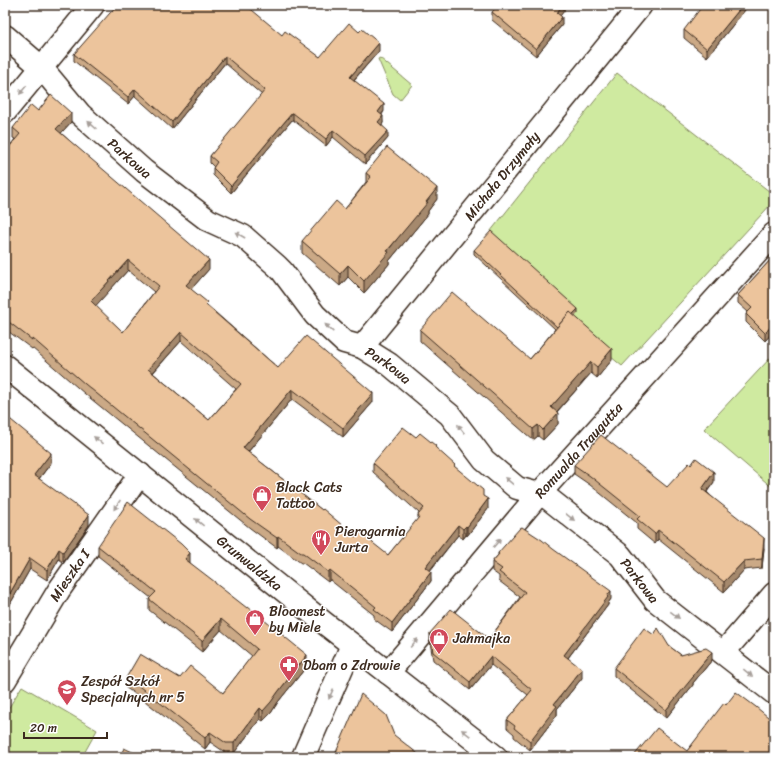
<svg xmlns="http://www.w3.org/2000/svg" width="779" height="762" viewBox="0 0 779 762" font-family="Sriracha,sans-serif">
	<rect width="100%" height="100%" fill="#fff"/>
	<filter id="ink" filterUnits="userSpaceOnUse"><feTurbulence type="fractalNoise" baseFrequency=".025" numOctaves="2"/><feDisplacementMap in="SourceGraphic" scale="8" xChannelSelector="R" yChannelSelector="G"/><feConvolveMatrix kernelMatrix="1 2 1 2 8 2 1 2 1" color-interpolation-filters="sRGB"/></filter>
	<g filter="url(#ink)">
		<g fill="#cfeaa0" stroke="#858a5f">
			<polygon points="380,58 412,85 400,100 393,94 378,59"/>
			<polygon points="617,73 774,195 774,201 622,366 570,323 577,313 490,232"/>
			<polygon points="774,354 774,489 704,429"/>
			<polygon points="22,686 97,730 82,757 5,757 5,714"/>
		</g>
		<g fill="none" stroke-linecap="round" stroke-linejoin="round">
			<g stroke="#3b2a1e" stroke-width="25">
				<g id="street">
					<path id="s1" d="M5,36L41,67L80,114L144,171L208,220L243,236L277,266L282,271L315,315L344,342L362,347L389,364L450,415L484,460L517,488L539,494L549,499L620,555L655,600L774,693"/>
					<polyline points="5,112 93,5"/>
					<path id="s2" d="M362,347L641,5"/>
					<polyline points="723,653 774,594"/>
					<path id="s3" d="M388,673L539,494L774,234"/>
					<path id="s4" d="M5,680L59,590L140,474"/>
					<polyline points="303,757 352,645"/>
				</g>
			</g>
			<g stroke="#3b2a1e" stroke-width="25">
				<g id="secondary">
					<path id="s5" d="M5,366L323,622L496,757"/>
				</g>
			</g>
			<use href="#street" stroke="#fff" stroke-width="22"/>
			<use href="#secondary" stroke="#fff" stroke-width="22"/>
		</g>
		<g fill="#cba986" stroke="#3b2a1e" fill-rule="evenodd">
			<polygon points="564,5 564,11 560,15 562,25 536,56 492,20 492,12"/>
			<polygon points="749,5 707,57 684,38 684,30"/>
			<polygon points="120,6 282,35 320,57 379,51 354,80 384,111 382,115 383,123 382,125 388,138 365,164 333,137 326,146 293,120 292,120 231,193 213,175 213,168 214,167 210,163 210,156 262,95 225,63 172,129 135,96 128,104 74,61 74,54"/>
			<path d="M38,111L71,122L61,133L209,269L191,289L207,305L278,368L373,402L343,437L292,399L248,452L356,537L388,555L418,519V515L419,513L373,472V463L416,437L436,448L455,467L483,496L488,509L467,536L466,535L463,539L458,535L430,571L431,581L392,632L374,619V615L330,580L328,582L303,563H301L278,546L277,548L250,528L85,394L32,348V349L5,329V152L15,139L13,138V128ZM128,270L154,292L123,332L95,306ZM181,341L236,389L209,420L153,373Z"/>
			<polygon points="366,173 437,199 428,211 428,214 389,261 389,264 364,293 348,277 340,286 302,253 302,241 345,209 366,182"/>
			<polygon points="474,250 578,313 574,316 612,360 597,378 591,373 557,412 558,424 543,440 538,436 533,440 420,341 420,330 530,359 555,329 474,254"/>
			<polygon points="774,256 774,331 765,341 746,322 746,314 748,312 738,303 738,295"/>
			<polygon points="5,415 51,463 39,479 89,525 63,562 59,559 47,580 30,569 5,613"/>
			<polygon points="574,465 667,487 714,482 707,492 764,548 762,568 744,570 724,592 658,539 655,544 637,529 637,523 590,485 574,474"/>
			<polygon points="98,546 190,563 307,666 278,702 271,713 263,721 260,719 234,753 226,753 210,742 205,749 140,697 126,688 126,678 180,678 223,693 252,656 221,630 202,652 149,610 149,599 151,598 98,556"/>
			<polygon points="498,553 611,599 608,603 608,605 568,658 582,678 557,709 557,715 530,750 514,737 514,734 507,728 507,720 528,695 491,665 470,690 433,660 430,642 430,633 489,639 520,597 499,581 499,576 492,571 492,562 498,555"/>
			<polygon points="654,635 681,655 712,660 693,683 693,685 666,718 614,676 614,668"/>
			<polygon points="726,705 774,722 774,757 633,757 687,751"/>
		</g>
		<g fill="#a5896d" stroke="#3b2a1e">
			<polygon points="562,5 564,5 564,11 557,20 557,13"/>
			<polygon points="743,5 749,5 707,57 707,49"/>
			<polygon points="562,17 562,25 536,56 536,49"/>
			<polygon points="379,43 379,51 350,84 350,77"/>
			<polygon points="225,56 225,63 172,129 172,122"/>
			<polygon points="135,89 135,96 128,104 128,97"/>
			<polygon points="384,104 384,111 378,119 378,112"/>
			<polygon points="71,113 71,122 56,139 56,129"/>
			<polygon points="292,113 293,113 293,120 292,120 231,193 231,186"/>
			<polygon points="383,116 383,123 378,129 378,122"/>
			<polygon points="333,130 333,137 326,146 326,139"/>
			<polygon points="388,131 388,138 365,164 365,156"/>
			<polygon points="437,188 437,199 428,211 428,214 389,261 389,264 364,293 364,281"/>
			<polygon points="128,260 128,270 91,311 91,301"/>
			<polygon points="209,260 209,269 186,295 186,285"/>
			<polygon points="348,265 348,277 340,286 340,274"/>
			<polygon points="578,309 578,313 559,333 559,329"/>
			<polygon points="774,323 774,331 765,341 765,333"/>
			<polygon points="181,332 181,341 148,378 148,369"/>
			<polygon points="612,349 612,360 597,378 597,367"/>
			<polygon points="591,362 591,373 551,418 551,407"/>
			<polygon points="292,389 292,399 243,458 243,448"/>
			<polygon points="373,393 373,402 343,437 343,428"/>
			<polygon points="558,413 558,424 543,440 543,430"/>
			<polygon points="538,425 538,436 533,440 533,429"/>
			<polygon points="51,453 51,463 34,485 34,475"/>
			<polygon points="714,472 714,482 702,498 702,489"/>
			<polygon points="488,499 488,509 467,536 467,527"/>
			<polygon points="89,515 89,525 63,562 63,552"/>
			<polygon points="458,525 458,535 425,576 425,567"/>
			<polygon points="466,526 466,535 463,539 463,529"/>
			<polygon points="658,530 658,539 655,544 655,534"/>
			<polygon points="278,536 278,546 277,548 277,538"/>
			<polygon points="764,538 764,548 762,568 762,559"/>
			<polygon points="59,549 59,559 47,580 47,570"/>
			<polygon points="190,553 190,564 185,559"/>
			<polygon points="30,558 30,569 5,613 5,602"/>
			<polygon points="744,561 744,570 724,592 724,582"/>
			<polygon points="330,570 330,580 328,582 328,572"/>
			<polygon points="431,572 431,581 392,632 392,623"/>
			<polygon points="611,591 611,599 608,603 608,605 564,663 564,655"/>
			<polygon points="221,619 221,630 202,652 202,641"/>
			<polygon points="712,652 712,660 693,683 693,685 666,718 666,710 692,676"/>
			<polygon points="307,655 307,666 278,702 271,713 263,721 263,711"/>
			<polygon points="491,656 491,665 470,690 470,682"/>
			<polygon points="582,669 582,678 557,709 557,715 530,750 530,741 554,704"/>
			<polygon points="260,708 260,719 234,753 234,743"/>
			<polygon points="210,732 210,742 205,749 205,738"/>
			<polygon points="772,753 772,757 768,757"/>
		</g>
		<g fill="#ecc49c" stroke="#3b2a1e" fill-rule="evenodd">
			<polygon points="117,5 119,5 120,6 121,5 246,5 282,35 285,31 320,57 349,23 359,32 362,29 379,43 350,77 384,104 378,112 383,116 378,122 388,131 365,156 333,130 326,139 293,113 292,113 231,186 213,168 217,162 210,156 265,90 225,56 172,122 135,89 128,97 74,54"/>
			<polygon points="498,5 562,5 557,13 562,17 536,49 492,12"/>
			<polygon points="703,5 743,5 707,49 684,30"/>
			<path d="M51,95L71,113L56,129L209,260L186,285L207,302L205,304L278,368L306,336L373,393L343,428L292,389L243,448L322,510L323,509L356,537L359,532L388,555L419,517L418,515L424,508L373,463L403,427L416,437L420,433L436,446L435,447L455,465L454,466L483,490V496L488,499L467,527L466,526L463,529L458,525L425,567L431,572L392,623L374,609L376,607L330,570L328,572L303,553H301L278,536L277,538L250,519L85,384L32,338V340L5,319V152L20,134L13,128L31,105L38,111ZM128,260L159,286L123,332L91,301ZM181,332L241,384L209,420L148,369Z"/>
			<polygon points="387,147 437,188 426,202 428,202 387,251 389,252 364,281 348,265 340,274 302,241 336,201 345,209 371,177 366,173"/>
			<polygon points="491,231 578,309 572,315 570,312 557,327 474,250"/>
			<polygon points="774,256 774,323 765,333 746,314 752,308 738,295"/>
			<polygon points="452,292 530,359 570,312 612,349 597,367 591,362 551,407 558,413 543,430 538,425 533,429 420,330"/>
			<polygon points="5,415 51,453 34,475 89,515 63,552 59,549 47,570 30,558 5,602"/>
			<polygon points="601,435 667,487 689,463 691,465 696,458 714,472 702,489 764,538 762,559 744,561 724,582 658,530 655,534 637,519 640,516 590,476 574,465"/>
			<polygon points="128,502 181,544 190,553 185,559 215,582 215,583 247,608 248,607 307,655 278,692 271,702 263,711 260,708 234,743 226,743 210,732 205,738 140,687 126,678 140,654 180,678 190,666 223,693 257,649 221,619 202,641 149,599 156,592 98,546"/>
			<polygon points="522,527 542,540 553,549 611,591 607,596 608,597 564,655 582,669 554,704 557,706 530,741 514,728 515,726 507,720 532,690 491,656 470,682 433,652 430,633 451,609 489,639 525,592 499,572 502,569 492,562 499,554 498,553 520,528"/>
			<polygon points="644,628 654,635 658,628 669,646 681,655 706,648 712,652 692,676 693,677 666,710 614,668"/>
			<polygon points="736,692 756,707 774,722 774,755 772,753 768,757 633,757 657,728 687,751 724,703 726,705"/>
			<polygon points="361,694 386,715 394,735 422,757 334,757"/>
			<polygon points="124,748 143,757 120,757"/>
		</g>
		<defs><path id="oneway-solid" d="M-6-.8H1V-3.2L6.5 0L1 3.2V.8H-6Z"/></defs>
		<g fill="#a79f9a">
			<use href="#oneway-solid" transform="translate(23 90) rotate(128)"/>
			<use href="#oneway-solid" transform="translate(92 125) rotate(-138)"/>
			<use href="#oneway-solid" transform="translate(240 235) rotate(-150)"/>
			<use href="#oneway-solid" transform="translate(329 328) rotate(-136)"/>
			<use href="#oneway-solid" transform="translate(461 429) rotate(-127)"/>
			<use href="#oneway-solid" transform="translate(98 440) rotate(-141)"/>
			<use href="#oneway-solid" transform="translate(509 481) rotate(-140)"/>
			<use href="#oneway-solid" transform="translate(117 505) rotate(124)"/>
			<use href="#oneway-solid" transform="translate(570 517) rotate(38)"/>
			<use href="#oneway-solid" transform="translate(199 522) rotate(-141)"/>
			<use href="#oneway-solid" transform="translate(497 543) rotate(-50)"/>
			<use href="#oneway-solid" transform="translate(675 615) rotate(38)"/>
			<use href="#oneway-solid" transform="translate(414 643) rotate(-50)"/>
			<use href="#oneway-solid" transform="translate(748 673) rotate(39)"/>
			<use href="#oneway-solid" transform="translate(331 694) rotate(114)"/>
			<use href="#oneway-solid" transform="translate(466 733) rotate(-142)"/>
		</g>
	</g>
	<defs>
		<g id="shop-pin" transform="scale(1)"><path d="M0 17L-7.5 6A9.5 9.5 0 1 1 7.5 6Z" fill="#d1495b" stroke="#fff"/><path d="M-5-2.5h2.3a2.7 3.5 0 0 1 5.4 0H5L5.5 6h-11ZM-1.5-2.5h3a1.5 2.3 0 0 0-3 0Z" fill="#fff"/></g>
		<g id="restaurant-pin" transform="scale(1)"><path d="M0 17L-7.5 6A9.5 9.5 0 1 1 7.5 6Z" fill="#d1495b" stroke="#fff"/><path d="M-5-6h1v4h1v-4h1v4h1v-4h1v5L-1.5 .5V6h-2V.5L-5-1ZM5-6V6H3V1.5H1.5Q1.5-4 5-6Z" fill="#fff"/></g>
		<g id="pharmacy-pin" transform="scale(1)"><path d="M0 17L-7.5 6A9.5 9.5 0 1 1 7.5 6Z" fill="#d1495b" stroke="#fff"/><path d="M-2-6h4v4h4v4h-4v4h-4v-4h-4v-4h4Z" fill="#fff"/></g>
		<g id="school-pin" transform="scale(1)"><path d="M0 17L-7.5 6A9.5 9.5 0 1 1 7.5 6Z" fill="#d1495b" stroke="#fff"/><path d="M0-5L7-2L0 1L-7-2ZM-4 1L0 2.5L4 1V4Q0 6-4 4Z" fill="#fff"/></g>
	</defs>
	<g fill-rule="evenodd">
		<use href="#shop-pin" x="262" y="495"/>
		<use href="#restaurant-pin" x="321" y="539"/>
		<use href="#shop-pin" x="255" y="619"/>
		<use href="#shop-pin" x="439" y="638"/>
		<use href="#pharmacy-pin" x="289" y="665"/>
		<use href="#school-pin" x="67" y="689"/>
	</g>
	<g text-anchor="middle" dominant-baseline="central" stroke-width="3" stroke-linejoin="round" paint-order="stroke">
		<g font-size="14" fill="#3b2a1e" stroke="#fff">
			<text stroke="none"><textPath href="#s1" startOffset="175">Parkowa</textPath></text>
			<text stroke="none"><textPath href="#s2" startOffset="221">Michała Drzymały</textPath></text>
			<text stroke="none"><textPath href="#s1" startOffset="511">Parkowa</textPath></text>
			<text stroke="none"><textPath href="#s3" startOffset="293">Romualda Traugutta</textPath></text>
			<text stroke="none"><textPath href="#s5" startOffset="314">Grunwaldzka</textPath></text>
			<text stroke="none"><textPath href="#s4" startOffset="123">Mieszka I</textPath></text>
			<text stroke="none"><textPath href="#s1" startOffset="847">Parkowa</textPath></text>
		</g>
		<g font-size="14" fill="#3b2a1e" stroke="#fff" text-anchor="start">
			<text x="276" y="487">Black Cats<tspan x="276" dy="16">Tattoo</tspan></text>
			<text x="335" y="531">Pierogarnia<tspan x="335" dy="16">Jurta</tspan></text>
			<text x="269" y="611">Bloomest<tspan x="269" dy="16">by Miele</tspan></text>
			<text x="453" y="638">Jahmajka</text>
			<text x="303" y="665">Dbam o Zdrowie</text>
			<text x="81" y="681">Zespół Szkół<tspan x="81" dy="16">Specjalnych nr 5</tspan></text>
		</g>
	</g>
	<rect width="779" height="762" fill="none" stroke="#fff" stroke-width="20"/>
	<rect x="10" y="10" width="759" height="742" fill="none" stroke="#3b2a1e" stroke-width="1.5" filter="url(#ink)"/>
	<path d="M24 732v6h83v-6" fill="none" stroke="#3b2a1e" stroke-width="2"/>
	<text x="30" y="732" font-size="12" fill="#3b2a1e" stroke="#ffffff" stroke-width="3" paint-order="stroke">20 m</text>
</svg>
